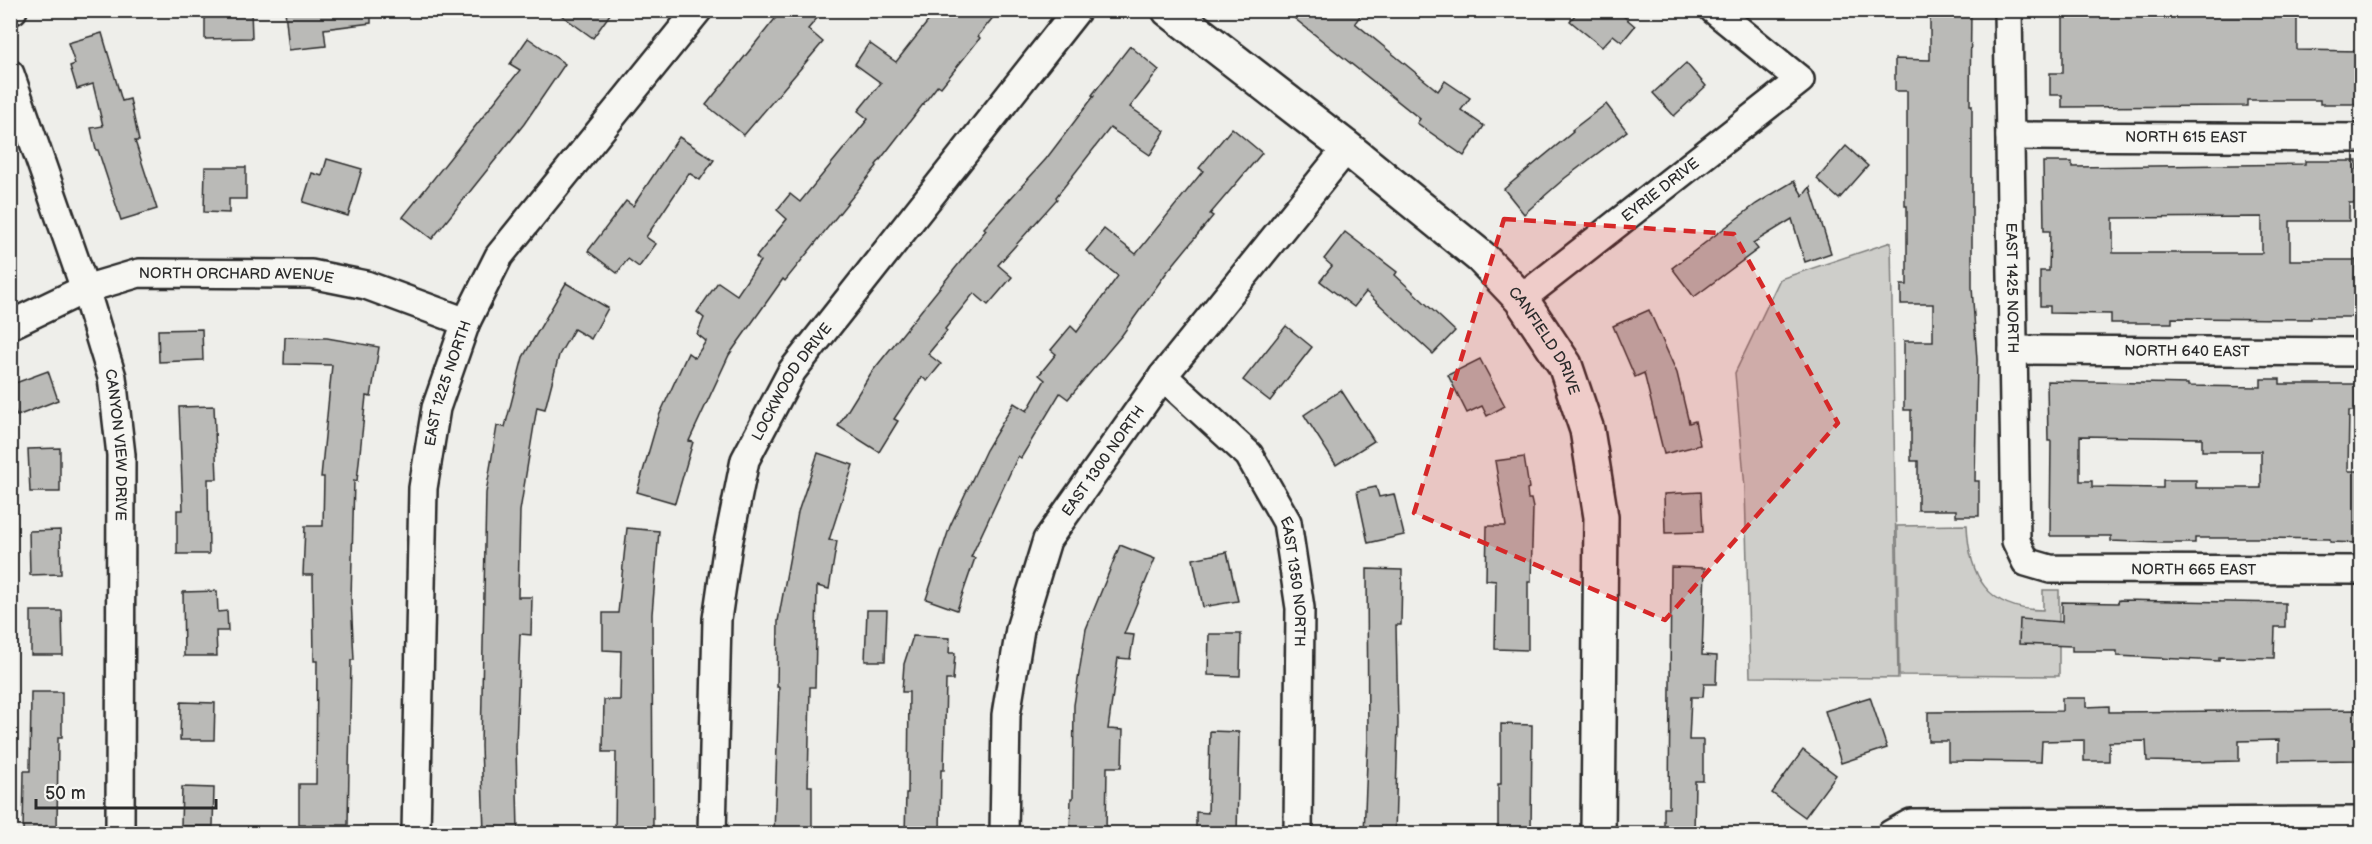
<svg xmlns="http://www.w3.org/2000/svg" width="2372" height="844" viewBox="0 0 2372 844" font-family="'Balsamiq Sans',sans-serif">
	<rect width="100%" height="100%" fill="#eeeeea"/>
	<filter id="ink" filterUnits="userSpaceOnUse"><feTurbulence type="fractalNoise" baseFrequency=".0167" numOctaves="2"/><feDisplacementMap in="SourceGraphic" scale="12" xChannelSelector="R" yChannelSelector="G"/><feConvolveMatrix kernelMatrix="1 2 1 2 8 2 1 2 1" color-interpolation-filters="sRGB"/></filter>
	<g filter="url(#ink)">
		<g fill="#cececa" stroke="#7c7c7a" stroke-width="1.5">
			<polygon points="1891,242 1898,678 1750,677 1745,488 1735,373 1780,279"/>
			<path d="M1967,525C1969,576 1987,610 2043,610V590H2059V676L1899,675L1897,526Z"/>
		</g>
		<g fill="#babab7" stroke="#2b2b2b" stroke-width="1.5" fill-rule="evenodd">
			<polygon points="205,10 251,10 252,38 205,39"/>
			<polygon points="285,10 371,10 371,23 324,29 326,46 289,50"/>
			<polygon points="554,10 613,10 593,38"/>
			<polygon points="782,10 824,10 808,29 823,42 744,135 706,105"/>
			<polygon points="937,10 999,10 978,36 980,38 941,87 938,85 876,165 877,166 785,281 783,279 729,355 689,441 693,442 675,503 637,492 659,416 688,353 695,358 706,341 697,334 704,318 697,312 718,282 737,295 760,261 756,257 787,219 777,210 790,194 800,202 868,119 858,111 881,83 855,64 869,43 896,62"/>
			<polygon points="1284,10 1364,10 1355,23 1438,91 1445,81 1470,98 1461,110 1484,126 1464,156 1417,123 1420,119"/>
			<polygon points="1579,10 1616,10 1635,26 1622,42 1613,35 1602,47 1570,21"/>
			<polygon points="1930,10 1971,10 1970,105 1972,105 1972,287 1977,360 1975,481 1979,481 1979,516 1956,516 1956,510 1918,510 1918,461 1911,461 1911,410 1904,410 1904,341 1933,341 1933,304 1901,304 1901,285 1907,285 1907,206 1905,206 1905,173 1907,173 1907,91 1895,91 1895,59 1930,60"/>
			<polygon points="2063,10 2297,10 2297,50 2361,51 2361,104 2320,104 2320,100 2247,100 2247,106 2062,107 2062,95 2050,95 2050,73 2063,73"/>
			<polygon points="102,33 122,101 130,99 139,141 135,141 157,209 121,220 98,150 96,150 91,128 103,126 93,84 77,89 70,66 75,64 68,43"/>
			<polygon points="528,38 565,64 524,124 432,239 403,217 520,70 510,64"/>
			<polygon points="1130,46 1159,70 1130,107 1165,131 1150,155 1110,128 1056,197 1057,199 998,265 1012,277 988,305 974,293 945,329 947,331 928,354 941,364 927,381 922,377 894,419 898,421 879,452 838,426 871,373 986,230 984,228 1046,159 1094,96 1092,95"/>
			<polygon points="1686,63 1706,86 1674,116 1653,93"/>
			<polygon points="1606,104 1627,131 1565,178 1524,214 1504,189 1573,132 1572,130"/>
			<polygon points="1232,128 1262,153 1210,214 1213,216 1167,272 1122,335 1068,399 1060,393 1021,458 1018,456 971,557 975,558 957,610 926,599 950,526 986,450 1014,403 1027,411 1045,380 1039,375 1056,354 1051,350 1071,326 1077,332 1118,276 1086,251 1104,229 1136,254 1203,171 1199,168"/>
			<polygon points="679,137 714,160 700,180 689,173 646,237 656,244 639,267 628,259 617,273 588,251 626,201 633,206"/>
			<polygon points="1846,146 1868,166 1839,199 1817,179"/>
			<polygon points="327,159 362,169 348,216 303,202 312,173 322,176"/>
			<path d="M2305,161H2357V203H2349V221H2290V260H2356V284H2361V317H2311V319L2172,318V323H2111V314L2050,313V306H2040V271H2049L2050,231H2044L2043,162H2072V167L2305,164ZM2262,217V253H2113V218Z"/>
			<polygon points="205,167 246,167 246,199 229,199 229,213 204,212"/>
			<polygon points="1794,181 1803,196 1810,187 1831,253 1805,262 1792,219 1753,243 1758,249 1694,297 1672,268 1756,204"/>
			<polygon points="1345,232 1397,272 1395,275 1455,331 1433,354 1366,292 1354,307 1320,281 1332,266 1324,259"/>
			<polygon points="566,283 608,308 591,339 574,329 559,355 545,409 537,407 520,511 518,597 532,597 531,635 520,634 516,747 518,832 484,832 481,746 486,493 497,426 505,427 523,357"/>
			<polygon points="1649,310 1677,373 1689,423 1695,421 1700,445 1664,454 1644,373 1635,377 1613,326"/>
			<polygon points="1286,326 1312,347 1270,401 1243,380"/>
			<polygon points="202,329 203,360 159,362 158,330"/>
			<polygon points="285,337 327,338 379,347 371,397 366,396 357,481 354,480 351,598 354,660 351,660 348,825 299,825 299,784 316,784 317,661 314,661 313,575 303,575 305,526 323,526 324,477 321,477 332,365 284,364"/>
			<polygon points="1480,359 1505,406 1487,416 1482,406 1467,413 1448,375"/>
			<polygon points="48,371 58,400 17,416 10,399 10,385"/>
			<path d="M2261,379H2280V384H2356V411H2349L2348,471H2361V543L2330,542V539L2262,538H2195V543H2163L2111,541V536H2050L2051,441H2048L2047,381L2188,384V386L2261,387ZM2080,436L2202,438V451H2261V488H2196V480H2163V488L2092,487V481H2080Z"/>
			<polygon points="1341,390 1374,441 1336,465 1304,415"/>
			<polygon points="214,406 217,479 208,479 209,554 177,554 177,510 183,510 179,407"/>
			<polygon points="60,448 60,492 30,492 28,449"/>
			<polygon points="818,453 853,465 829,540 837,541 829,589 817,586 815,687 810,687 808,786 812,786 812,834 774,834 779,687 777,687 778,621 798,512"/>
			<polygon points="1524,457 1529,488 1527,489 1528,499 1531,499 1533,508 1531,582 1528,582 1528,650 1495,649 1496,581 1486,580 1487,526 1506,526 1495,461"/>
			<polygon points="1376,487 1379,497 1394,494 1404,535 1368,543 1357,491"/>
			<polygon points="1701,492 1703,532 1665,533 1664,494"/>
			<polygon points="627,528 659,531 652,614 653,834 615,834 616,752 603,752 604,700 620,700 621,651 603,650 603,613 618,613"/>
			<polygon points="60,530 61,574 30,575 29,531"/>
			<polygon points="1120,545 1155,559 1124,634 1134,635 1130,659 1118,658 1108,729 1123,730 1122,767 1107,767 1106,834 1070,834 1071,798 1073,798 1074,705 1086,629"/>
			<polygon points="1227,552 1238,601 1203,607 1193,559"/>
			<polygon points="1671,567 1705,568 1702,655 1717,656 1716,684 1704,684 1703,697 1691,697 1689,740 1703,740 1703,781 1695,781 1694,834 1664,834 1664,808 1669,808"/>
			<polygon points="1367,569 1402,570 1401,625 1396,625 1398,724 1395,834 1364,834 1368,739"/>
			<polygon points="217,591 218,612 227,611 228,631 216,631 217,656 184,656 183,592"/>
			<polygon points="2119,600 2285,603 2285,627 2275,627 2274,658 2219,657 2219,661 2117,656 2117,651 2072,651 2072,646 2019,644 2020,619 2062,622 2062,602 2118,603"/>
			<polygon points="867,610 887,610 885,661 865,661"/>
			<polygon points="31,611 62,611 63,655 31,655"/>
			<polygon points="1209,634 1241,634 1240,676 1208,675"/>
			<polygon points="913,636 950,638 949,653 955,653 953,680 946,680 944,770 941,770 940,834 905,834 906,793 908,793 909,692 902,692 904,664"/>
			<polygon points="31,692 62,692 62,737 58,737 57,834 23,834 24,771 30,771"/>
			<polygon points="1870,697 1887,748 1841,763 1825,711"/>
			<polygon points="2062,698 2086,698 2086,707 2109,706 2109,712 2361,710 2361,760 2279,761 2279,740 2239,741 2239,761 2193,762 2147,761 2146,741 2109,742 2109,761 2084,761 2084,740 2042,741 2041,762 1948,761 1948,741 1928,741 1928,712 2062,711"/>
			<polygon points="181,702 215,703 214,740 180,740"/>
			<polygon points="1501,724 1532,725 1531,834 1498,834 1498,784 1501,784"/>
			<polygon points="1210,731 1239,732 1237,834 1196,834 1196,812 1208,813"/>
			<polygon points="1803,750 1836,775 1805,817 1772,793"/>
			<polygon points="182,787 214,788 213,826 181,826"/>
		</g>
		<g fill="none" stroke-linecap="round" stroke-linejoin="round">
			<g stroke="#2b2b2b" stroke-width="32">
				<g id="street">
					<path id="s1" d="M2008,10L2016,541L2026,562L2050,569L2362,570"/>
					<polyline points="10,11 13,10"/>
					<path id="s2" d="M10,74L85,289L112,377L121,455L120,834"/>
					<path id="s3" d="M2010,136L2362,138"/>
					<path id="s4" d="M1521,299L1800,80L1714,10"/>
					<path id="s5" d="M10,325L85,289L139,273L311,274L366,285L466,322"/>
					<path id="s6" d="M2013,350L2362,352"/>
					<path id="s7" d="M1163,376L1249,455L1287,522L1300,608L1298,834"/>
					<path id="s8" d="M416,834L423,488L436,408L466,322L499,256L698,10"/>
					<path id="s9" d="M712,834L717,619L728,544L745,460L792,371L1077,10"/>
					<path id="s10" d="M1004,834L1006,715L1020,629L1047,540L1163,376L1347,148"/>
					<polyline points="1891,834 1911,823 2362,821"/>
				</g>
			</g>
			<g stroke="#2b2b2b" stroke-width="38">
				<g id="secondary">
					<path id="s11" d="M1169,10L1347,148L1481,257L1521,299L1565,365L1587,430L1601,517L1598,834"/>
				</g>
			</g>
			<use href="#street" stroke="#f6f6f2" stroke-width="27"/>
			<use href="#secondary" stroke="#f6f6f2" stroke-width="33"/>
		</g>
	</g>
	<path fill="#d62828" fill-opacity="0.2" stroke="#d62828" stroke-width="4.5" stroke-dasharray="12 8" stroke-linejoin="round" d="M1504,219L1734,234L1838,423L1665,620L1414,513Z"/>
	<g text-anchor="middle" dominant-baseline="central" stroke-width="4.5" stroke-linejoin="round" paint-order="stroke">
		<g font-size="15" fill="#2b2b2b" stroke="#f6f6f2">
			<text stroke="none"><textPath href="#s3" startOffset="176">NORTH 615 EAST</textPath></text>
			<text stroke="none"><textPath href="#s4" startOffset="177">EYRIE DRIVE</textPath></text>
			<text stroke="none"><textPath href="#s5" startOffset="237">NORTH ORCHARD AVENUE</textPath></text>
			<text stroke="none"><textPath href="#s1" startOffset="278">EAST 1425 NORTH</textPath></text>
			<text stroke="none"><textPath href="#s11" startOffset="504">CANFIELD DRIVE</textPath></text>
			<text stroke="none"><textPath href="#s6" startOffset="174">NORTH 640 EAST</textPath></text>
			<text stroke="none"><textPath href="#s9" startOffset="468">LOCKWOOD DRIVE</textPath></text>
			<text stroke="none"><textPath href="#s8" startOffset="454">EAST 1225 NORTH</textPath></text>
			<text stroke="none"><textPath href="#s2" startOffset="388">CANYON VIEW DRIVE</textPath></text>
			<text stroke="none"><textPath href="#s10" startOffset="396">EAST 1300 NORTH</textPath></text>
			<text stroke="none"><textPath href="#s1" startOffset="723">NORTH 665 EAST</textPath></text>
			<text stroke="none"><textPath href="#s7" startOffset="254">EAST 1350 NORTH</textPath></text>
		</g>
	</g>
	<rect width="2372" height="844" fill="none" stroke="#f6f6f2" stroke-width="36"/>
	<rect x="18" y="18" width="2336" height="808" fill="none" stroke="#2b2b2b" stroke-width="2" filter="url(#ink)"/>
	<path d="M36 799v9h180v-9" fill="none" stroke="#2b2b2b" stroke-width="3"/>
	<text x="45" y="799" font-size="18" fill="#2b2b2b" stroke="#f6f6f2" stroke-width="4.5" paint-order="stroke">50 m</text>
</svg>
